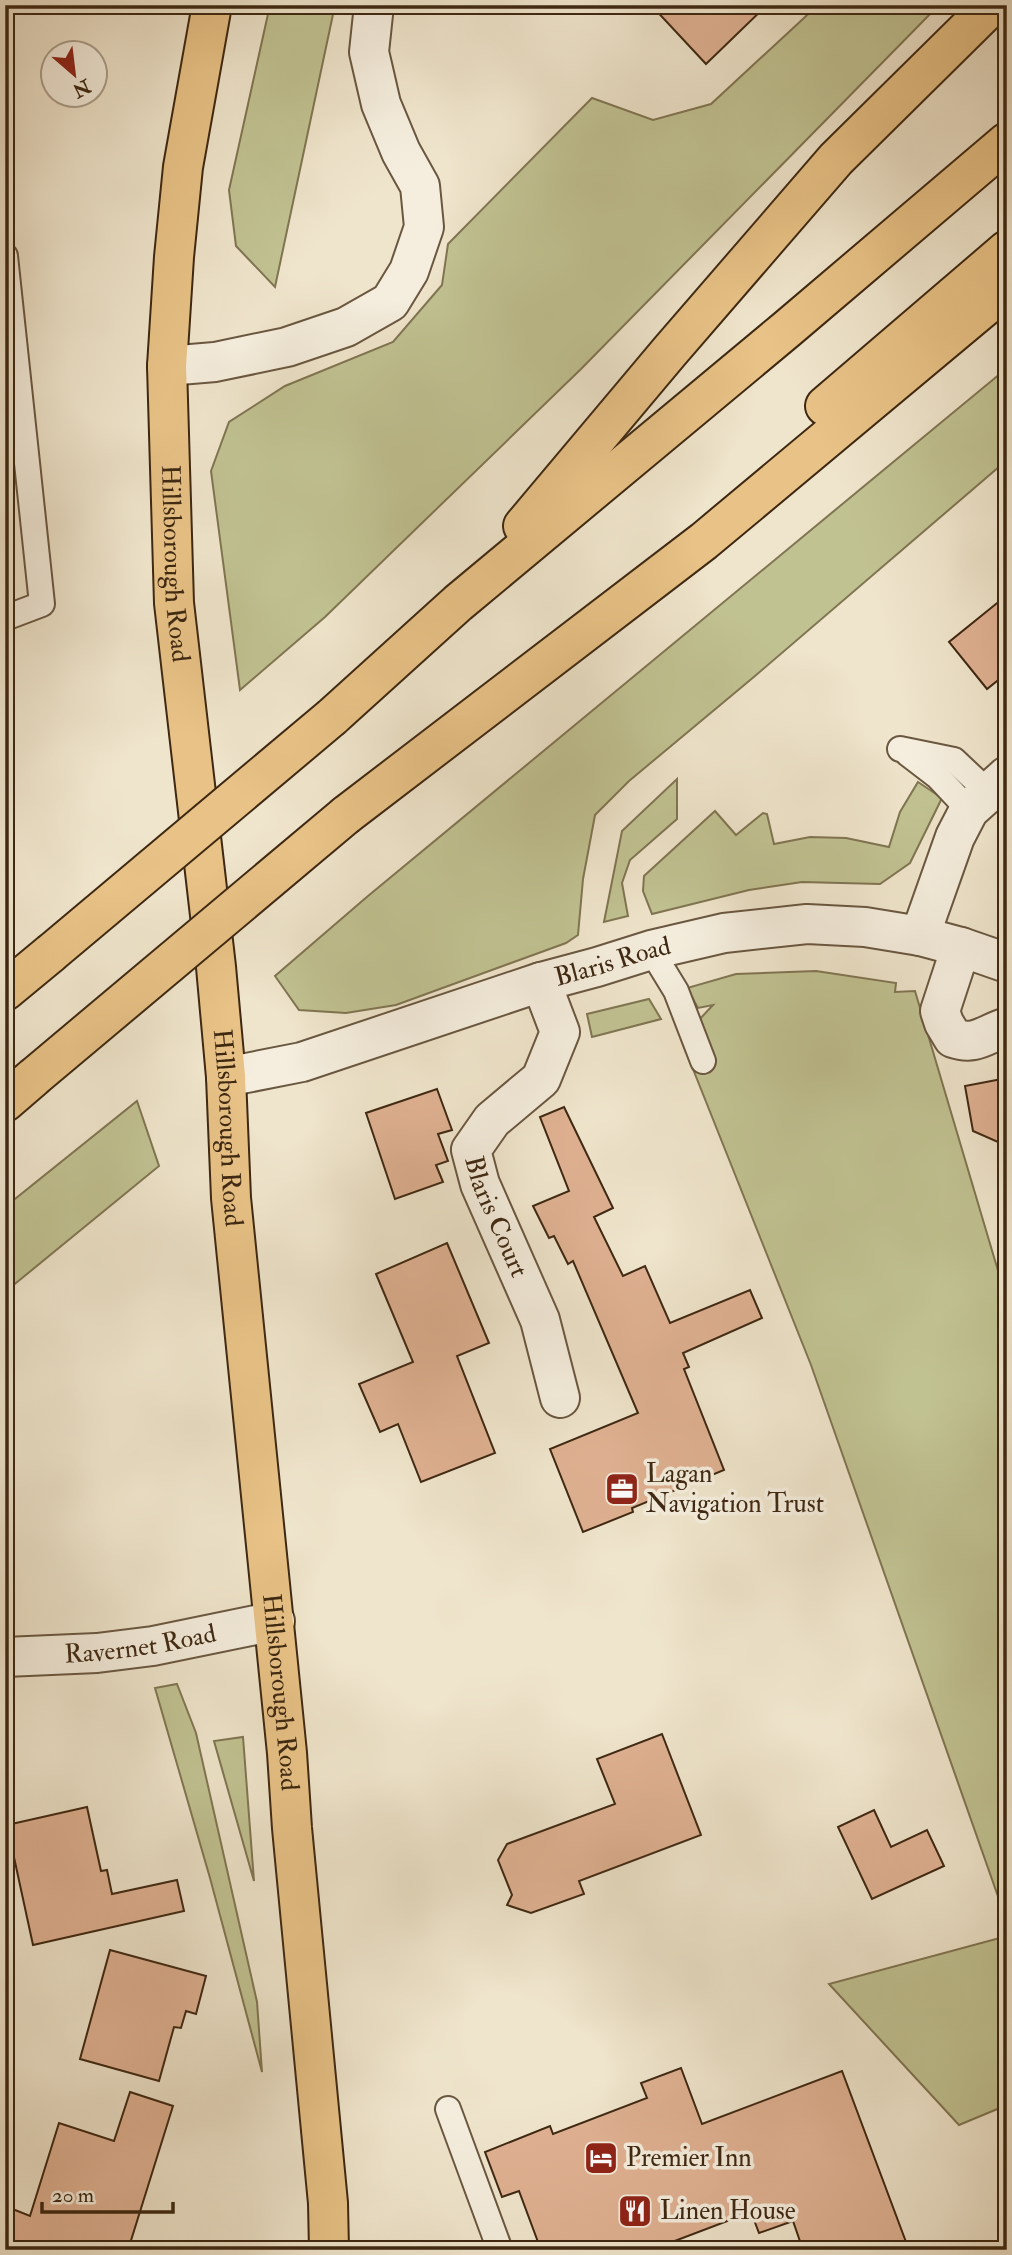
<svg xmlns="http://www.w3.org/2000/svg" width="1012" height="2255" viewBox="0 0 1012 2255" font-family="'IM FELL Double Pica',serif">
	<rect width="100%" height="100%" fill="#efe5cc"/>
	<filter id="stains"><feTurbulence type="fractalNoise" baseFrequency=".00286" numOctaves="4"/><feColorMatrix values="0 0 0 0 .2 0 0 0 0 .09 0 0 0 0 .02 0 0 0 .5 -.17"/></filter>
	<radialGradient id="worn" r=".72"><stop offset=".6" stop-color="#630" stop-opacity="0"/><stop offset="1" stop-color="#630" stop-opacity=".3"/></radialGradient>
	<g fill="#c1c292" stroke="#807552" stroke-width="2">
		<polygon points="270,5 335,5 275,287 236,246 229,190"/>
		<polygon points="818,5 939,5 581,369 325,617 240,690 211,471 229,422 285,386 393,342 442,285 448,244 592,98 653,120 711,104"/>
		<polygon points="1007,368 1007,460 755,676 629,781 595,815 583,879 578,935 566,943 396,1005 346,1013 299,1010 275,976 368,896"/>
		<polygon points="677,779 677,819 630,860 622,883 628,916 604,922 622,831"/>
		<polygon points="918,782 942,798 910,863 880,884 802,882 749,890 652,914 643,891 644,876 715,811 736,835 763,813 767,814 774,844 810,837 846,838 889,847 900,812"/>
		<polygon points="816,971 896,983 895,992 915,991 1007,1301 1007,1922 811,1365 681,1039 713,1005 698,1008 687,988 736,974"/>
		<polygon points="649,999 661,1019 592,1037 587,1014"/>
		<polygon points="137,1101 159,1166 5,1292 5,1207"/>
		<polygon points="177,1684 196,1733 257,2002 262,2072 210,1878 155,1688"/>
		<polygon points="243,1737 254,1881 214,1741"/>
		<polygon points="1007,1936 1007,2105 959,2125 829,1984"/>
	</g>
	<g fill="#dfb192" stroke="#3e2812" stroke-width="2">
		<polygon points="651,5 767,5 706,64"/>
		<polygon points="1007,595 1007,673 987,689 949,642"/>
		<polygon points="1007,1078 1007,1146 973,1131 965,1086"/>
		<polygon points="437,1089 452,1130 438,1134 448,1161 436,1165 443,1182 395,1199 366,1113"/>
		<polygon points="564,1107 613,1208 594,1217 623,1276 645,1266 670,1323 750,1290 762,1318 683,1353 689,1367 684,1369 724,1470 632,1508 633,1512 583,1532 550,1449 638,1413 573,1261 568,1264 554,1236 549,1238 533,1206 569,1191 540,1117"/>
		<polygon points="447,1243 489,1343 457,1356 495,1453 421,1482 398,1424 380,1432 359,1384 413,1362 376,1274"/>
		<polygon points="662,1734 701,1835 579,1881 584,1894 531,1913 507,1905 512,1895 498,1860 507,1844 615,1804 597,1759"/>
		<polygon points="87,1807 101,1871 107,1870 112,1894 177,1880 184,1911 33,1945 7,1825"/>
		<polygon points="874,1810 891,1847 927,1830 944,1866 872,1899 838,1827"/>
		<polygon points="110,1950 206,1976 196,2014 186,2011 181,2028 174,2027 159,2081 80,2059"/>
		<polygon points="681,2068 702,2124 842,2071 909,2250 803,2250 793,2221 759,2233 751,2212 651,2250 541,2250 519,2191 502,2197 485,2152 550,2126 553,2134 647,2098 641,2083"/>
		<polygon points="130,2092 173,2106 128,2250 5,2250 5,2206 30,2216 59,2123 114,2141"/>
	</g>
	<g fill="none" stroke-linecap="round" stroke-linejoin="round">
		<g stroke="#6a5740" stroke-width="28">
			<g id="service">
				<polyline points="5,256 42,604 5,618"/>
				<polyline points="900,749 954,760 988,792"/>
				<polyline points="908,754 938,777 969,810"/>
				<polyline points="651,950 676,991 703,1061"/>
				<polyline points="448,2109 500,2250"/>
			</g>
		</g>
		<g stroke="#6a5740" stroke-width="42">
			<g id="minor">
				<polyline points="167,366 215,362 287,347 346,327 390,302 409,271 424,227 420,186 401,152 381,104 369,52 374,5"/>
				<polyline points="920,936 955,837 969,810 1007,776"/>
				<path d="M961,947L940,1011L944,1023L953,1038C977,1046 985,1034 1007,1027"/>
				<path id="s1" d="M541,982L560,1032L541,1079L492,1120L471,1150L480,1184L540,1320L560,1398"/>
				<path id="s2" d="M226,1077L302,1062L541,982L597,967L651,950L724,933L807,924L865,927L920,936L961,947L1007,963"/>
			</g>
		</g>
		<g stroke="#6a5740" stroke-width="42">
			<g id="tertiary">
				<path id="s3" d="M5,1657L97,1653L153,1646L275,1621"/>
			</g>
		</g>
		<g stroke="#3e2812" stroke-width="42">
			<g id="trunk">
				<path id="s4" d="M212,5L183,167L174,257L167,366L174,603L216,967L226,1077L231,1198L287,1753L292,1828L328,2203L329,2250"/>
			</g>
		</g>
		<g stroke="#3e2812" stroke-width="42">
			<g id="motorway">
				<polyline points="825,406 1007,250"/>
				<polyline points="523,526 670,351 836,159 992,5"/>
				<polyline points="332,717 458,603 787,329 1007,142"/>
				<polyline points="346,815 704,541 1007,288"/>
				<polyline points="5,991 51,953"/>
				<polyline points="5,1102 34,1077"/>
			</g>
		</g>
		<use href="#service" stroke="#f5eede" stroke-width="24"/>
		<use href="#minor" stroke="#f5eede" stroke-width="38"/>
		<use href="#tertiary" stroke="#f5eede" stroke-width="38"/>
		<use href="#trunk" stroke="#e8c286" stroke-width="38"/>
		<use href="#motorway" stroke="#e8c286" stroke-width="38"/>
		<g stroke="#3e2812" stroke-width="42" stroke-linecap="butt">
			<g id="motorway-bridge">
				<polyline points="51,953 332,717"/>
				<polyline points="34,1077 346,815"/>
			</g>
		</g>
		<use href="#motorway-bridge" stroke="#e8c286" stroke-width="38"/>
	</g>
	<defs>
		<g id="office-square" transform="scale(1.75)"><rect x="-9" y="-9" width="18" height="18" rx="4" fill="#8f2418" stroke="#f5eede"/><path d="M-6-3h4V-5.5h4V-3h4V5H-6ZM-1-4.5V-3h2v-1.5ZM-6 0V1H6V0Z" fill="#fff"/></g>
		<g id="hotel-square" transform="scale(1.75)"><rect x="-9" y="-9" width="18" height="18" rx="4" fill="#8f2418" stroke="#f5eede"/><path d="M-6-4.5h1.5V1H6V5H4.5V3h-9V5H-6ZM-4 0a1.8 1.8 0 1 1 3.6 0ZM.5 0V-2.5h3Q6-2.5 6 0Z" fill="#fff"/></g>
		<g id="restaurant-square" transform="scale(1.75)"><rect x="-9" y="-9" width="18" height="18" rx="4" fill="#8f2418" stroke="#f5eede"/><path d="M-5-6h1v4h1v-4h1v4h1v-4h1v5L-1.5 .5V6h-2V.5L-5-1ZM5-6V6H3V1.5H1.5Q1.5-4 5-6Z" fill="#fff"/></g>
	</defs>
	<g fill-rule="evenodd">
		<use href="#office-square" x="622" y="1489"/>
		<use href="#hotel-square" x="601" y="2158"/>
		<use href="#restaurant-square" x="635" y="2211"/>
	</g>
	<g text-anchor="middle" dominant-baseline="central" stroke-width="7" stroke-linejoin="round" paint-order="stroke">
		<g font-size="26" fill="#3e2812" stroke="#f5eede">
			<text stroke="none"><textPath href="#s4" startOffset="562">Hillsborough Road</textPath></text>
			<text stroke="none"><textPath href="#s2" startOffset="404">Blaris Road</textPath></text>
			<text stroke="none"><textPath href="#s4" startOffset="1129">Hillsborough Road</textPath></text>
			<text stroke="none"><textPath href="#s1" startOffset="276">Blaris Court</textPath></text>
			<text stroke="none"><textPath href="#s3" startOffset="136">Ravernet Road</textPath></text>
			<text stroke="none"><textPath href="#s4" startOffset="1696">Hillsborough Road</textPath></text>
		</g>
		<g font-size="26" fill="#3e2812" stroke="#f5eede" text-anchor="start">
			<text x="646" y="1474">Lagan<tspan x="646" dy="30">Navigation Trust</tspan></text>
			<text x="626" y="2158">Premier Inn</text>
			<text x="660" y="2211">Linen House</text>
		</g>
	</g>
	<rect width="1012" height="2255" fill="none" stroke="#efe5cc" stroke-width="28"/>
	<rect x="7" y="7" width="998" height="2241" fill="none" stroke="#3e2812" stroke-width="3.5"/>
	<rect x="14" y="14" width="984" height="2227" fill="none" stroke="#3e2812" stroke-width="2"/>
	<g transform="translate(74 74) rotate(152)"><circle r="33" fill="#f5eede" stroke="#ac9f8c" stroke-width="2"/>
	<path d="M0-5L12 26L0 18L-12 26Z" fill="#8f2418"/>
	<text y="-10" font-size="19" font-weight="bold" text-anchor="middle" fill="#3e2812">N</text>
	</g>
	<path d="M42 2202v10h131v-10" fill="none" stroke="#3e2812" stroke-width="3.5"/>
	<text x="52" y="2202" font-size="21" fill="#3e2812" stroke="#f5eede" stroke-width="5" paint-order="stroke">20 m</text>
	<rect width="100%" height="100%" filter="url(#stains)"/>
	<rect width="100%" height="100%" fill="url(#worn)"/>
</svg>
